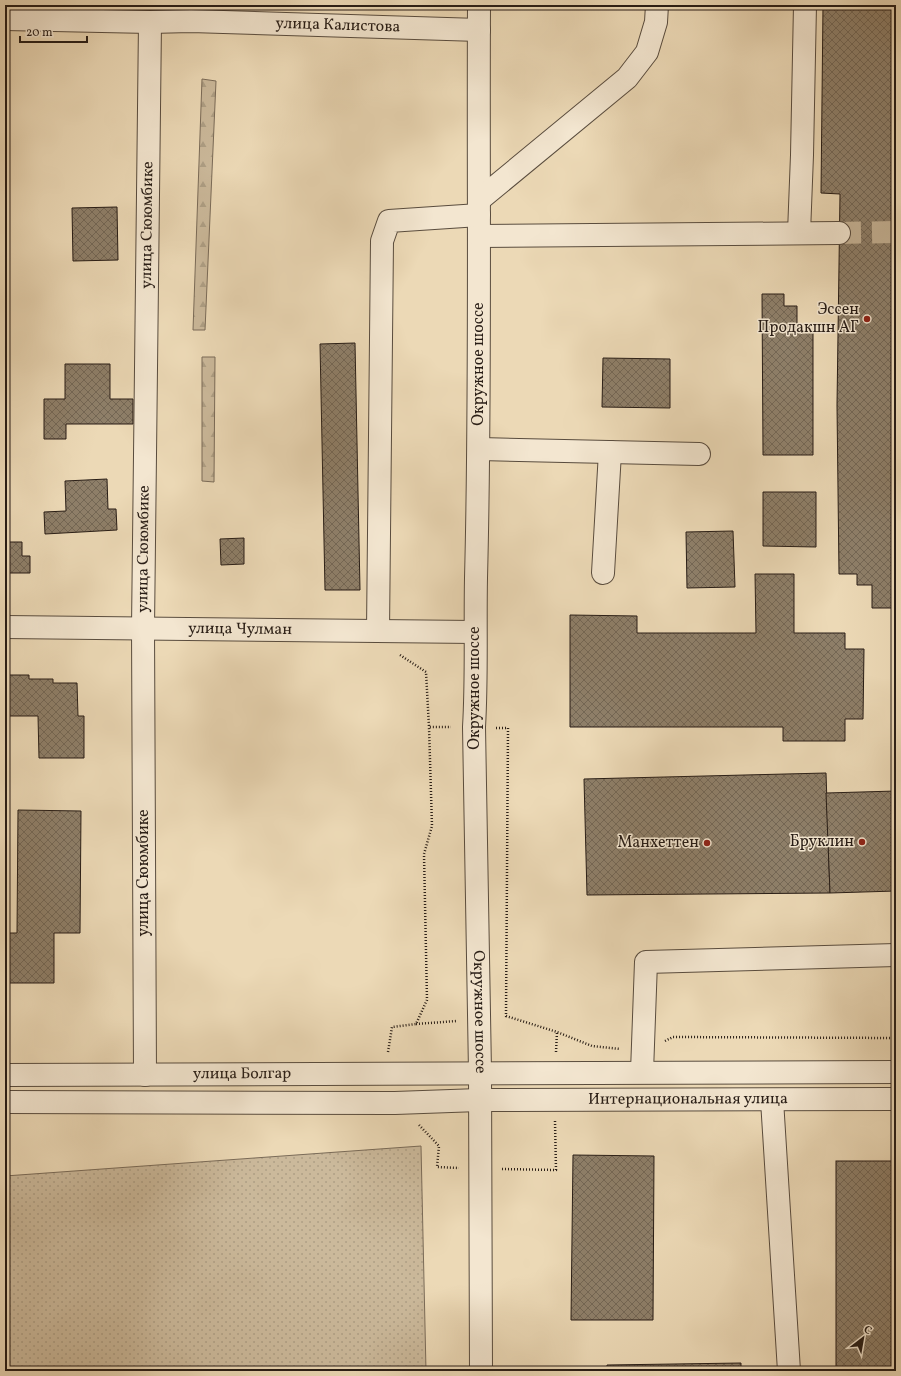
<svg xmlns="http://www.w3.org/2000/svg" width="901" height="1376" viewBox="0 0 901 1376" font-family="Vollkorn,serif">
	<defs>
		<pattern id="grass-dots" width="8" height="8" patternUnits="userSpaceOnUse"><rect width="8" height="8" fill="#cbb99b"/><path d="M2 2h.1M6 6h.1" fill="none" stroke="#ae9f85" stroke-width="1.8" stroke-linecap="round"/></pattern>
		<pattern id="forest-firs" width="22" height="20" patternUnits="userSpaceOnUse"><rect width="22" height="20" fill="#cbb99b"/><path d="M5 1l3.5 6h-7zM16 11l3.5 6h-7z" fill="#ae9f85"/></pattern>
		<pattern id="building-cross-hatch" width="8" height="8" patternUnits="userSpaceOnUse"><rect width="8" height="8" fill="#8e7f69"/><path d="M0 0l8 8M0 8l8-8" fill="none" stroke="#746755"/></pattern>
	</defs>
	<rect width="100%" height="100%" fill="#ecd9b6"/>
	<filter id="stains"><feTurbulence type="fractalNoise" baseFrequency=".005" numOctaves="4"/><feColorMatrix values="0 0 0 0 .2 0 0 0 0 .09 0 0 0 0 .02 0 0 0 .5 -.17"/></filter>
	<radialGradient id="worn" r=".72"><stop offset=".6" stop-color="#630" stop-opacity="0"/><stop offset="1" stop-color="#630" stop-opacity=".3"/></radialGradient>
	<polygon fill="url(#grass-dots)" stroke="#7a6b58" points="421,1146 426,1371 5,1371 5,1176"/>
	<g fill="url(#forest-firs)" stroke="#7a6b58">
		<polygon points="202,79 216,81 205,330 193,330"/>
		<polygon points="202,357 215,357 214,482 202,481"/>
	</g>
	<g fill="url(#building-cross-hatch)" stroke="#281d16">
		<polygon points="823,5 896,5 896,608 872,608 872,585 857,585 857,574 839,574 837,405 840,194 821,193"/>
		<polygon points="117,207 118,260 73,261 72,208"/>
		<polygon points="762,294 784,294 784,306 797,306 797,332 813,332 813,455 763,455"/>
		<polygon points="355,343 360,590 325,590 320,344"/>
		<polygon points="603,358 670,359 670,408 602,407"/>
		<polygon points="65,364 110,364 110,399 133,399 133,424 66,424 66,439 44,439 44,399 65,399"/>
		<polygon points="107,479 108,509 116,509 117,530 45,534 44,512 66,511 65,481"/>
		<polygon points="763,492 816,492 816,547 763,546"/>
		<polygon points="733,531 735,587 687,588 686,532"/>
		<polygon points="244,538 244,564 221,565 220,539"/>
		<polygon points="5,542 22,542 22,556 30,556 30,573 9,573 9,590 5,590"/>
		<polygon points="755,574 794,574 794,633 845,633 845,649 864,649 863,719 845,719 845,741 783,741 783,727 570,727 570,615 637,616 637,633 756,633"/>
		<polygon points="5,675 29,675 29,679 53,679 53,683 77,683 78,716 84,716 84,758 39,758 38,716 5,716"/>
		<polygon points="826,773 830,893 587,895 584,779"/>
		<polygon points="896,791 896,891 830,893 826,793"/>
		<polygon points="18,810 81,811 80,933 54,933 54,983 5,983 5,933 17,933"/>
		<polygon points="573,1155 654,1156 653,1320 571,1320"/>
		<rect x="836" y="1161" width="60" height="210"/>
		<polygon points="741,1363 741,1371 607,1371 607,1365"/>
	</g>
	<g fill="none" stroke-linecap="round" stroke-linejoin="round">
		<polyline stroke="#c5b396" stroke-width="22" stroke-dasharray="22 11" stroke-linecap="butt" points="839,233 896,232"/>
		<g stroke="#594c3e" stroke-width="24">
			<g id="minor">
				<path id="s1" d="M479,5C478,196 481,387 476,578C475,628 477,678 474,727L480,1072L481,1371"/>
				<path id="s2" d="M5,19L150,22L191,21L479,30"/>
				<polyline points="479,200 627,78 647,52 656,22 657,5"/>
				<polyline points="799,233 802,155 805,5"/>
				<polyline points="479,236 839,233"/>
				<polyline points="480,449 699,454"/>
				<polyline points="603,573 610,452"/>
				<path id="s3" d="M5,627L475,632"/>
				<polyline points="378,631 382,241 389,221 479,215"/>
				<polyline points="642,1072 646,962 896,955"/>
				<path id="s4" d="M5,1075L896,1072"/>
				<path id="s5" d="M145,1075L143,628L150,22"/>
				<polyline points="772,1100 789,1371"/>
				<path id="s6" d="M5,1102L395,1103L479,1100L896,1099"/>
			</g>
		</g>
		<g stroke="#281d16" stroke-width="2.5" stroke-dasharray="1 2" stroke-linecap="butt">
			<polyline points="400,655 426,672 429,727 451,727"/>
			<polyline points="496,728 508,728 506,1016 557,1032 592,1046 620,1049"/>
			<polyline points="416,1024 457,1021"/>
			<polyline points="665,1041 673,1037 896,1038"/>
			<polyline points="388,1052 392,1027 416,1024 427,1000 424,854 432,826 429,727"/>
			<polyline points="556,1052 557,1032"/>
			<polyline points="419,1125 439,1146 437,1167 459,1168"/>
			<polyline points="502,1169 556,1170 555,1121"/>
		</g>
		<use href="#minor" stroke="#f3e6d0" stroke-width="22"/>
	</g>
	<g fill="#8f2418" stroke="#f3e6d0" stroke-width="1.5">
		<circle cx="867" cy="319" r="4"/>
		<circle cx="862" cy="842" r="4"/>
		<circle cx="707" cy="843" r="4"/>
	</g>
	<g text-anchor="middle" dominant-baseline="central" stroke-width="3" stroke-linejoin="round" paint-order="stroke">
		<g font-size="16" fill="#281d16" stroke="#f3e6d0">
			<text stroke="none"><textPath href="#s2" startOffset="333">улица Калистова</textPath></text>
			<text stroke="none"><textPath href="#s5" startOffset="850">улица Сююмбике</textPath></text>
			<text transform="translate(479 364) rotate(-90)">Окружное шоссе</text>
			<text stroke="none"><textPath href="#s5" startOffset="526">улица Сююмбике</textPath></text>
			<text stroke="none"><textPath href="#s3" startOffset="235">улица Чулман</textPath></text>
			<text transform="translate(475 688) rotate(-90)">Окружное шоссе</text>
			<text transform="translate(144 873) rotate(-90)">улица Сююмбике</text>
			<text stroke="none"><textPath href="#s1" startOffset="1007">Окружное шоссе</textPath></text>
			<text stroke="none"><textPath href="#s4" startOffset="237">улица Болгар</textPath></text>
			<text stroke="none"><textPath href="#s6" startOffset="683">Интернациональная улица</textPath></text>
		</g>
		<g font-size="16" fill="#281d16" stroke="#f3e6d0" text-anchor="end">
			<text x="859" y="310">Эссен<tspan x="859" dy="18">Продакшн АГ</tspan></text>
			<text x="854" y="842">Бруклин</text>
			<text x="699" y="843">Манхеттен</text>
		</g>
	</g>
	<rect width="901" height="1376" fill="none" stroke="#ecd9b6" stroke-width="20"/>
	<rect x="6" y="6" width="889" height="1364" fill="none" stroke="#281d16" stroke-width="2"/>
	<rect x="10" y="10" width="881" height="1356" fill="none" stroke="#281d16"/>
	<g transform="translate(863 1338) rotate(31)" stroke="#f3e6d0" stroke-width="3" paint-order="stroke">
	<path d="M0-3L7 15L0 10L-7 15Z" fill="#281d16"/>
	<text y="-6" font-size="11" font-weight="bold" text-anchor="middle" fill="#281d16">С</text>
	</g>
	<path d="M20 36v6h67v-6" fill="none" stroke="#281d16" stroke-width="2"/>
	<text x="26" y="36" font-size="12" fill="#281d16" stroke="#f3e6d0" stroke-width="3" paint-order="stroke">20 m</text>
	<rect width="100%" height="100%" filter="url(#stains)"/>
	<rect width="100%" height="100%" fill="url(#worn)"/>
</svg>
